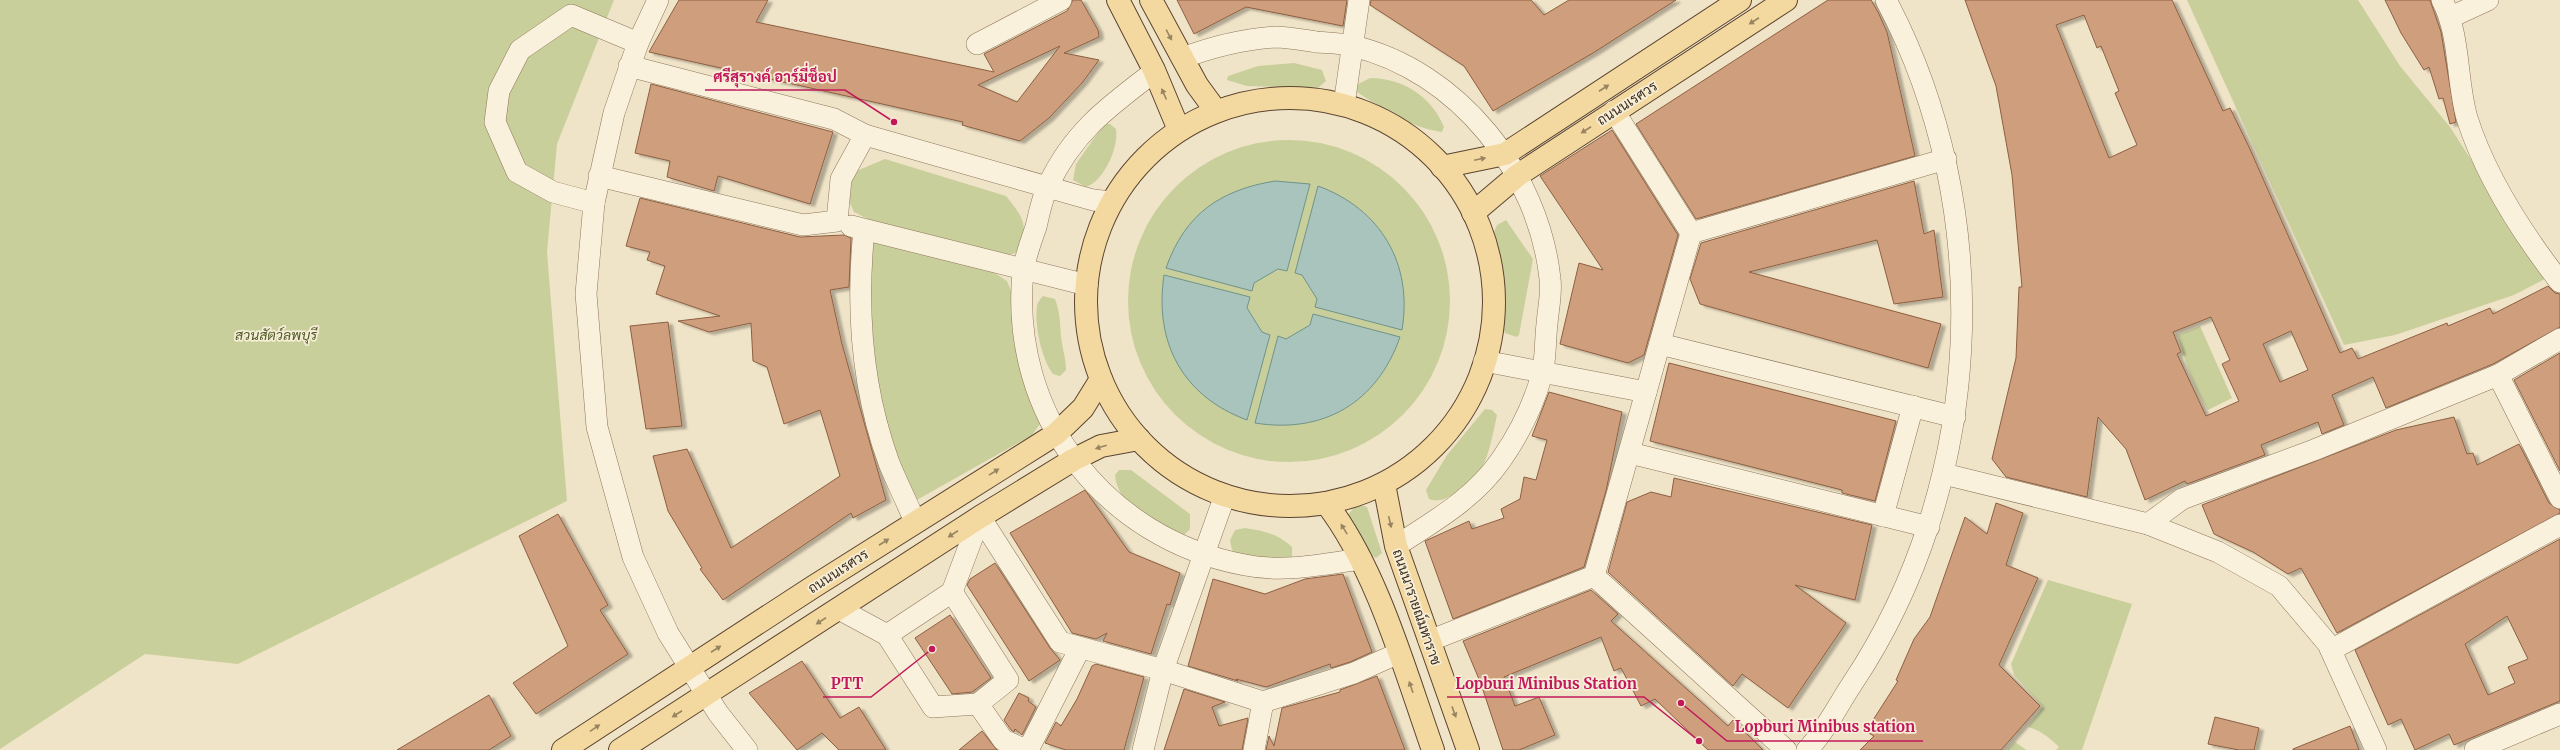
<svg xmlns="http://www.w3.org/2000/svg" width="2560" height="750" viewBox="0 0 2560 750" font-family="Merriweather,Sarabun,serif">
	<defs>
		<filter id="shadow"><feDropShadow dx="4.5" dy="2.5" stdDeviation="1" flood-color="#0004"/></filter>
	</defs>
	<rect width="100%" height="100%" fill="#f0e4c8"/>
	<g fill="#c9cf9b">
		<polygon points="0,0 614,0 557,144 547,252 567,501 238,664 145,654 0,749"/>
		<polygon points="2187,0 2358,0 2400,66 2450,127 2547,278 2514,295 2395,335 2344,345"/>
		<polygon points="1294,63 1322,70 1326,81 1318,88 1247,86 1227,80 1228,76 1258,66"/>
		<path d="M1370,78C1403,78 1432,97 1444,127L1442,132C1411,128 1383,109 1357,92L1358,84Z"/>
		<path d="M1104,124H1110L1116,129C1119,147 1104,181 1086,187L1073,180L1076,164Z"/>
		<circle cx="1289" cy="301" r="161"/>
		<path d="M885,159L1006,196C1023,217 1031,228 1016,253L992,258L874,222L854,212L846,194L854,172Z"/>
		<polygon points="1506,220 1533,259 1519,335 1516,337 1505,333 1502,324 1504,298 1500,260 1493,234 1497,225"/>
		<polygon points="872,239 993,272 1007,281 1013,296 1040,424 1032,435 915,501 896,459 882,410 869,342"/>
		<path d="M1043,296L1055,299C1060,312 1060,322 1061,336C1062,348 1066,357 1066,370L1060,376L1053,374C1042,360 1034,325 1037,306C1037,303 1041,298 1043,296Z"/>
		<path d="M2200,326L2232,398L2208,410C2193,386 2185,362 2178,335Z"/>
		<path d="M1485,409L1492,410L1497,415C1492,438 1487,470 1469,487C1464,491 1457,493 1452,495C1444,500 1437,502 1429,499L1426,490L1447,455Z"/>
		<path d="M1119,470H1131L1190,514V529L1180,539C1155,524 1118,508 1115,475Z"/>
		<polygon points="1357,504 1367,507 1382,553 1376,558 1368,553 1347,516"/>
		<path d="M1245,528C1264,531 1278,534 1292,547V557L1285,565L1242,556L1232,550L1230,540L1235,530Z"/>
		<path d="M2048,580L2132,604L2082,750H2056L2059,747C2050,738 2040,730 2028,727L2043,707L2014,675L2011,664Z"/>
		<polygon points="2015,742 2025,749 2027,750 2007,750"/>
	</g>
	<g fill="#a9c4bc" stroke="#6f938a">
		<path d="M1275,181L1310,184L1287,271L1278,269L1254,283L1252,291L1166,268C1185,214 1220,190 1275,181Z"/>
		<path d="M1318,186C1381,209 1413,264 1402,330L1315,307L1317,299L1302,275L1295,273Z"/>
		<path d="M1164,275L1250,297L1247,308L1262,332L1270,335L1247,420C1182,396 1154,342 1164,275Z"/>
		<path d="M1313,314L1400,337C1377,403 1323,434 1255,423L1278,336L1286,339L1310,325Z"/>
	</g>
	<g fill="#cf9f7d" stroke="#8d5f41" fill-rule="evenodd" filter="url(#shadow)">
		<path d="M679,0H768L756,22L994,72L984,54L1067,11L1073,0H1081L1098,30L1099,37L1064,53L1099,60L1082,83L1049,118L1020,141L962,125L963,122L649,52ZM1060,46L1017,102L978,85L1001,74Z"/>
		<polygon points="1177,0 1347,0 1343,26 1246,7 1194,34"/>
		<polygon points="1371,0 1531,0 1544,15 1569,0 1676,0 1593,53 1493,111 1464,66 1370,5"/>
		<polygon points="1828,0 1871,0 1878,12 1887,32 1915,156 1696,219 1636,124"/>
		<path d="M1965,0H2172L2223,111L2230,108L2249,147L2340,353L2352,348L2358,359L2447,323L2448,326L2490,308L2493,314L2548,286L2555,293L2560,294V327L2493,364L2386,408L2373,377L2332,395L2344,425L2322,434L2318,422L2261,445L2265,455L2187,484L2185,481L2145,500L2126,449L2098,417L2087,497L2006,477L1992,459L2016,358L2019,287H2022L2019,254L2012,175L1996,86ZM2084,15L2097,48L2101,46L2119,91L2115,93L2137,145L2109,158L2056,25ZM2211,317L2230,360L2222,364L2239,401L2206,416L2177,354L2181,352L2173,332ZM2291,331L2308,370L2280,382L2263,344Z"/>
		<polygon points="2385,0 2430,0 2441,32 2456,122 2450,124 2443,98 2439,99 2429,67 2424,70 2401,33"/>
		<polygon points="651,84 833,132 810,204 718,176 714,191 667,177 670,161 635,153"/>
		<polygon points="1612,130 1678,235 1644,355 1628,363 1560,344 1579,263 1603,270 1540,176"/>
		<polygon points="1914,181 1924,234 1934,230 1943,297 1894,304 1877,240 1749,272 1941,324 1928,368 1700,304 1690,279 1701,243"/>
		<polygon points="640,198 800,237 844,235 851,238 849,287 830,290 842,344 886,500 853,518 851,513 723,600 700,569 702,568 668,511 653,456 687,449 731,548 840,476 820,410 784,424 767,367 753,361 751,323 709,332 678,321 720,316 656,294 665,266 647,260 650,252 626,246"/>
		<polygon points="668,322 682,426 646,429 630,326"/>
		<polygon points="2560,353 2560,471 2514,380"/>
		<polygon points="1669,363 1896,421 1875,501 1842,493 1842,490 1650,441"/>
		<polygon points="1549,392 1622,412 1606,491 1584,567 1453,619 1425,541 1469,521 1472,529 1504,518 1501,509 1520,499 1524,477 1536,480 1547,440 1532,436"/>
		<polygon points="2454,417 2467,454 2473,453 2477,465 2519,444 2549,503 2560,510 2560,513 2337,633 2301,568 2288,574 2253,552 2214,534 2202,505 2396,430"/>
		<polygon points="1674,478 1872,525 1855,600 1795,585 1846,623 1788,708 1742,674 1733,686 1608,572 1627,502 1651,492 1671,497"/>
		<polygon points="1085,490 1129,552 1180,573 1170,605 1167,604 1151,654 1103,641 1107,633 1096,639 1072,633 1010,533"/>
		<polygon points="1996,503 2023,513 2006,565 2038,578 1999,665 2040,706 2001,750 1860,750 1874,736 1866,731 1898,681 1896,680 1914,639 1930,617 1965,517 1987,534"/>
		<polygon points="558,514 608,605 600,610 628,654 536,714 513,683 568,646 519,536"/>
		<path d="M2560,539V701L2454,745L2449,734L2415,750L2401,719L2388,725L2355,650ZM2507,616L2528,659L2508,667L2515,683L2488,695L2465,644Z"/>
		<polygon points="995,563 1050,648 1060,660 1029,681 967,585 970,579"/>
		<polygon points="1343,574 1372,652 1350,662 1331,668 1330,664 1266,687 1236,679 1238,681 1188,666 1213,579 1265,594 1305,579"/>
		<polygon points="1591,590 1618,614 1611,621 1728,726 1733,720 1763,750 1708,750 1655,699 1641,706 1621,668 1614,671 1601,637 1504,677 1515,706 1539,697 1555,735 1519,750 1503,750 1481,684 1463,641"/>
		<polygon points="950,615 991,678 972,692 952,694 915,638"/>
		<polygon points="802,661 840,718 859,707 886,750 839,750 822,733 797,750 749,693"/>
		<polygon points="1096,664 1144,677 1124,750 1066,750 1045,743 1056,722 1061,726 1077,699 1092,666"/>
		<polygon points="1377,676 1405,750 1266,750 1269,736 1274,746 1282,708 1340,692 1340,690"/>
		<polygon points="1184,689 1225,702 1212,707 1219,726 1248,718 1242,750 1164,750"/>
		<polygon points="1019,693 1029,698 1028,701 1036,707 1022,735 1015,729 1014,732 1011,730 1004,720"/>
		<polygon points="489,695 511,736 489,750 397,750"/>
		<polygon points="2215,717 2259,728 2254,750 2239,750 2208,744"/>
		<polygon points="2350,726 2359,750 2293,750 2293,749"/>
		<polygon points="982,731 997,750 959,750"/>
	</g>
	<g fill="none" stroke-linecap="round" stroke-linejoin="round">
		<g stroke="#8d765c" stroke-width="22">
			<g id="minor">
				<polyline points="658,0 638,43 614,113 594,203 586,294 597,427 633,557 668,633 718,713 747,750"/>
				<path d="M2442,0C2461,37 2456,80 2467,118C2486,178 2522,233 2560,282"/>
				<polyline points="2451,17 2488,0"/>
				<polyline points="977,44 1061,0"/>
				<path d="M1182,58C1212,47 1242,39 1275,37C1288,37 1303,40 1316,42C1328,43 1341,43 1353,46C1458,71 1539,173 1550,279C1552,293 1548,310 1547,324C1545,340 1546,359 1542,374C1534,404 1519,434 1501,460C1474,499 1434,521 1396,546"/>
				<path d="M1154,72C1109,106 1072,133 1048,186C1042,198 1039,214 1036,227C1031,241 1025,257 1023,272C1009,415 1105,539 1245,565C1284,573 1323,564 1361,559"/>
				<polyline points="1344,105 1359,0"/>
				<polyline points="1614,111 1691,233 1946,159"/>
				<polyline points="865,135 1093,200 1111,202"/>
				<polyline points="599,176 803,225 837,221 841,179 865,135 834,119 629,66"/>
				<polyline points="594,203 553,192 517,172 495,122 499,91 520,50 571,15 638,43"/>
				<polyline points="851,226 1087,285"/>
				<path d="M864,230C856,309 862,389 889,463C897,483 907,502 915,522"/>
				<polyline points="1660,344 1955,417"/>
				<polyline points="1484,361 1646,392"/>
				<polyline points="2498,375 2560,498"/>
				<polyline points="1630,453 1929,527"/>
				<polyline points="1944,474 2148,524 2218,552 2279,586 2328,644 2376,750"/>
				<polyline points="1883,516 1913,406"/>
				<polyline points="980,517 1060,642 1163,670 1263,702 1354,673 1399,653"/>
				<polyline points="2148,524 2182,499 2314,450 2498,375 2560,339"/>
				<polyline points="1594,576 1691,233"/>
				<polyline points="839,609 887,635 933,707 978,704 1008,680 952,592 980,517"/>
				<polyline points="887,635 952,592"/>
				<polyline points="1429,641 1594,576 1786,750"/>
				<polyline points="2331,650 2560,525"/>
				<polyline points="978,704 1003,740 1026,750"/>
				<polyline points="1028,750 1080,648"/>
				<polyline points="1143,750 1163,670 1225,495"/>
				<polyline points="1254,750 1263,702"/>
				<path d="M1807,750C1825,732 1838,705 1852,684C1985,485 1998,211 1886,0"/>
				<polyline points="2475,750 2560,714"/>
			</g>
		</g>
		<g stroke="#5b4430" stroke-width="24">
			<g id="major">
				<polyline points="1118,0 1154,70 1179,130"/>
				<polyline points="1151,0 1197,85 1216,111"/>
				<circle cx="1290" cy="302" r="204"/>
				<polyline points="1442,167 1505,154 1740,0"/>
				<polyline points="1473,213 1518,175 1786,0"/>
				<polyline points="1384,484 1396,546 1468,750"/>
				<path d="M1326,503C1377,569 1405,671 1433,750"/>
				<polyline points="563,750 813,587 1056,434 1083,408 1101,379"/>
				<polyline points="620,750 980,517 1073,460 1101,446 1139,439"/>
			</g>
		</g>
		<use href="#minor" stroke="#faf1dc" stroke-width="21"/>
		<use href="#major" stroke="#f3d9a0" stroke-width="22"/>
	</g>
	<defs><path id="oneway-solid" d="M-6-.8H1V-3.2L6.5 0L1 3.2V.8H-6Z"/></defs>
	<g fill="#988460">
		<use href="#oneway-solid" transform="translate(1754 21) rotate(147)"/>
		<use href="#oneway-solid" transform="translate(1169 35) rotate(62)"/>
		<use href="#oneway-solid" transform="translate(1604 88) rotate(-33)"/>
		<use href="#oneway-solid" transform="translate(1164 94) rotate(-114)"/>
		<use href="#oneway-solid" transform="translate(1586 130) rotate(147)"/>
		<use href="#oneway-solid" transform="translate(1480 159) rotate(-12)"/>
		<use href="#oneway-solid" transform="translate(1101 447) rotate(162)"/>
		<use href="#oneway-solid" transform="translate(994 472) rotate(-32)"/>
		<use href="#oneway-solid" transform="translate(1390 522) rotate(77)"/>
		<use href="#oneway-solid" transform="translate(1344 529) rotate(-122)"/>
		<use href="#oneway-solid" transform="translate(953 534) rotate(147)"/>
		<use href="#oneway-solid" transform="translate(884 542) rotate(-33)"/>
		<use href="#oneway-solid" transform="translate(821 621) rotate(147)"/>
		<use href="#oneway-solid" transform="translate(716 649) rotate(-33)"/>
		<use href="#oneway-solid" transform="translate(1411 687) rotate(-109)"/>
		<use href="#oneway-solid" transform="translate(1454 712) rotate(70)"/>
		<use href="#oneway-solid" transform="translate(677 714) rotate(147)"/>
		<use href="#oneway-solid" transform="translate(595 728) rotate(-34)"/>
	</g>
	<g text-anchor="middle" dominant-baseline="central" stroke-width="3.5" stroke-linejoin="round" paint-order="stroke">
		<g font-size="14" fill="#3d2e20" stroke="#f7eed8">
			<text transform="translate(1627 103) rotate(-33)">ถนนนเรศวร</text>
			<text transform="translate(838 571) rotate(-33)">ถนนนเรศวร</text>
			<text transform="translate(1417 607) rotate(71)">ถนนนารายณ์มหาราช</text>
		</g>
		<g font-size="14" font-style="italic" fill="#4d5a26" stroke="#f7eed8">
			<text x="276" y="335">สวนสัตว์ลพบุรี</text>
		</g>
	</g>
	<path fill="none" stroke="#c2185b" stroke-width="1.5" d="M894 122L845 90H705M932 649L871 697H823M1699 741L1644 697H1447M1681 703L1727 741H1923"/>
	<g fill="#c2185b" stroke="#f7eed8" stroke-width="1.5">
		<circle cx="894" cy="122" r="4"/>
		<circle cx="932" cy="649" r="4"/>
		<circle cx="1699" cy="741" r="4"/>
		<circle cx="1681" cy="703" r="4"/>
	</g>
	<g font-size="15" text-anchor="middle" font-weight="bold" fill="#c2185b" stroke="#f7eed8" stroke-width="3.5" stroke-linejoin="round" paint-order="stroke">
		<text x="775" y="82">ศรีสุรางค์ อาร์มี่ช็อป</text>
		<text x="847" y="689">PTT</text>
		<text x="1546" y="689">Lopburi Minibus Station</text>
		<text x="1825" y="732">Lopburi Minibus station</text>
	</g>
</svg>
